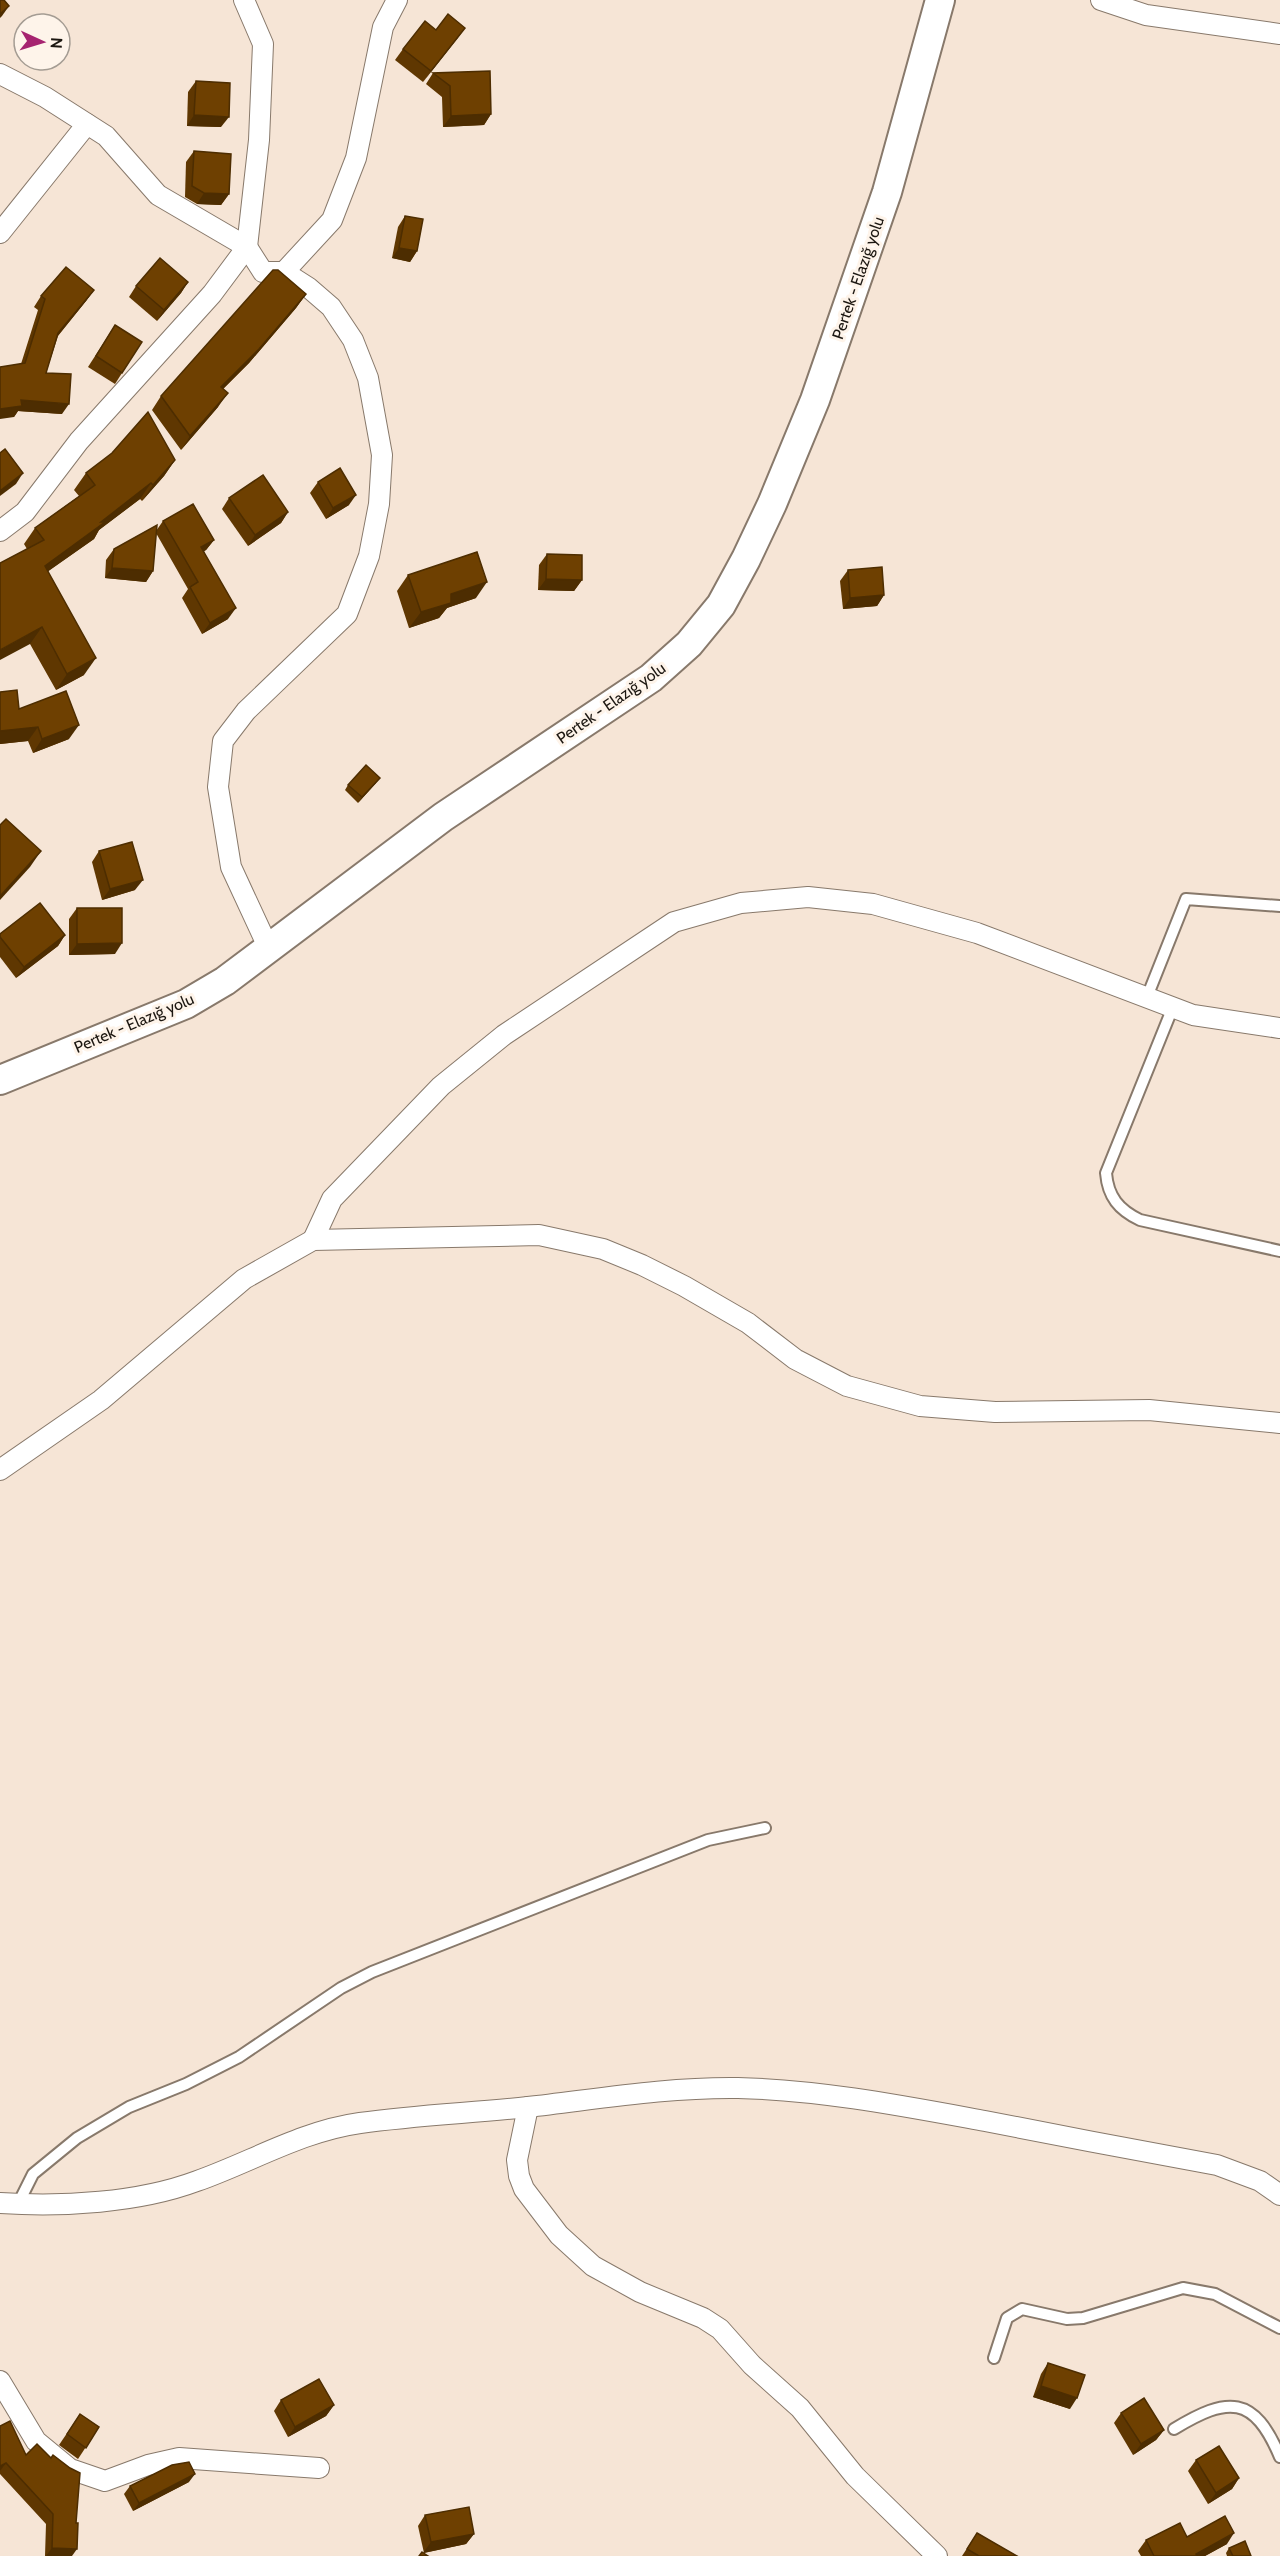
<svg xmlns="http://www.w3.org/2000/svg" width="1280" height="2556" viewBox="0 0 1280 2556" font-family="Cabin,sans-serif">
	<rect width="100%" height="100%" fill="#f6e5d6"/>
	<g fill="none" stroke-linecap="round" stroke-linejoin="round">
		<g stroke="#88796b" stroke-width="14">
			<g id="lane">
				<polyline points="1147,997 1186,899 1280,906"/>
				<path d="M1173,1007L1106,1173C1108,1197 1119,1210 1140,1220L1280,1251"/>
				<polyline points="18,2204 33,2174 77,2138 129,2107 186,2084 239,2057 341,1988 372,1972 708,1840 765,1828"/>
				<polyline points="994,2358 1007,2318 1022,2309 1067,2319 1083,2318 1183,2288 1215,2294 1280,2328"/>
				<path d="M1174,2429C1228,2396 1254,2395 1280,2457"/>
			</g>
		</g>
		<g stroke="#88796b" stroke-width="22">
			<g id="street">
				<polyline points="1101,0 1146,15 1280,34"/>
				<polyline points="0,74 45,97 106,136 158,195 247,247 263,272 284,272 309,288 331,307 353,340 368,378 382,455 379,504 369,556 347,614 246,711 223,741 218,787 231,867 269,949"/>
				<polyline points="0,233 87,124"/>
				<polyline points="284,272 332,220 356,158 383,27 397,0"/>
				<polyline points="0,531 25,512 79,441 212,294 247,247 259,140 263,44 244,0"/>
				<polyline points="313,1240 332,1199 441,1086 504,1035 674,922 741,903 808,897 873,904 977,933 1193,1015 1280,1028"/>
				<polyline points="0,1470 101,1400 244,1279 313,1240 539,1235 603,1249 642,1265 684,1286 748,1323 795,1359 847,1386 920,1406 995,1412 1149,1410 1280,1423"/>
				<polyline points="528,2107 517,2160 519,2176 524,2189 559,2235 593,2266 640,2292 703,2318 720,2329 752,2365 800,2408 855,2476 937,2556"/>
				<path d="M0,2203C62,2207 138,2203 197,2181C251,2162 302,2131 360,2123C416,2115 472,2113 528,2107C598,2099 667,2087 738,2088C821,2090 903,2106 985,2121C1062,2136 1140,2151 1217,2165L1260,2181L1280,2195"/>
				<polyline points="0,2381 36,2441 70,2469 105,2481 148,2465 179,2458 319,2468"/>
			</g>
		</g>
		<g stroke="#88796b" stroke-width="32">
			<polyline id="secondary" points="0,1080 186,1004 225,981 443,817 651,678 689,644 721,605 746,559 772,504 815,400 887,192 940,0"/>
		</g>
		<use href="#lane" stroke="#fff" stroke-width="10"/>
		<use href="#street" stroke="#fff" stroke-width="20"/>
		<use href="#secondary" stroke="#fff" stroke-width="28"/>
	</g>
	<g fill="#5f3701">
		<polygon points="465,28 423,82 395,60 403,49 436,30"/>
		<polygon points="433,73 491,114 484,125 443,127 442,97 426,84"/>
		<polygon points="196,81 221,127 187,126 188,92"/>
		<polygon points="194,151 229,194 221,205 197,204 185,197 186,162"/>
		<polygon points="405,216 417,251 410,262 392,258 398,227"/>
		<polygon points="188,282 181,293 157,321 129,297 136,286"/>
		<polygon points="94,290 86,301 58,336 46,373 62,414 18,411 14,417 21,364 38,310 34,307 41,296"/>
		<polygon points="306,294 296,308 249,363 223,389 218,407 181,450 152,410 161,396"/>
		<polygon points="115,325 122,373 115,384 88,367"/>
		<polygon points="175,460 164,476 142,501 140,499 99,530 94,539 48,571 84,675 56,690 30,644 27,549 24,544 35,528 79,496 74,490 86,473"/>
		<polygon points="318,482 349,505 326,519 310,493"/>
		<polygon points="229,498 288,512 281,523 248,546 222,509"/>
		<polygon points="163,521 214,540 206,550 204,551 228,619 202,634 182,598 188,589 156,533 153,571 146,582 105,578 106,560 114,549 156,531"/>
		<polygon points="547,554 582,580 574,591 538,590 539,565"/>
		<polygon points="848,570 884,595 877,606 843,609 840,581"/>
		<polygon points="408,575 476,598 447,608 439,618 409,628 397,591"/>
		<polygon points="0,692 19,709 69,739 33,753 28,741 0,744"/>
		<polygon points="376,783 358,803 345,790 348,785"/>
		<polygon points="99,851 135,890 102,900 92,862"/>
		<polygon points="77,908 115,954 69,955 69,919"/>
		<polygon points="0,934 65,935 58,946 16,978 0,957"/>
		<polygon points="1048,2363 1070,2409 1033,2397 1041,2374"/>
		<polygon points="281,2400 334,2405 326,2416 288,2437 274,2411"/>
		<polygon points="1121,2413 1164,2430 1156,2440 1133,2455 1114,2423"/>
		<polygon points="80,2414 99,2427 78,2459 59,2445"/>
		<polygon points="0,2426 26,2455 37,2444 72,2556 45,2556 46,2524 0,2474"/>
		<polygon points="1196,2460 1239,2478 1232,2489 1208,2504 1188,2471"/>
		<polygon points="189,2482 133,2511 124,2494 130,2486"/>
		<polygon points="425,2515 474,2534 466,2544 424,2553 418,2526"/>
		<polygon points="977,2533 1017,2556 962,2556"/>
		<polygon points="1146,2540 1227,2544 1205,2556 1141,2556 1138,2551"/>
		<polygon points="1229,2548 1251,2556 1227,2556 1226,2553"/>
	</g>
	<g fill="#4d2d01">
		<polygon points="9,6 2,16 0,18 0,14"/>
		<polygon points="465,28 457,39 423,82 431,71"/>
		<polygon points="491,114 484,125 443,127 451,116"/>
		<polygon points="194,115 229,117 221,127 187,126"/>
		<polygon points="204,193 229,194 221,205 197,204"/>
		<polygon points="399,248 417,251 410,262 392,258"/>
		<polygon points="188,282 181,293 157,321 164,310"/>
		<polygon points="94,290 86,301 51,344 58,333"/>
		<polygon points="306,294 296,308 249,363 211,401 221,387"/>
		<polygon points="228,393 218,407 181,450 190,436"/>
		<polygon points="21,400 69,404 62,414 18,411 14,417 0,419 0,409"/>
		<polygon points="175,460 164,476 142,501 153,485"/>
		<polygon points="23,473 16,484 0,496 0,491"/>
		<polygon points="151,483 140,499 99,530 94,539 33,582 45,566"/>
		<polygon points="356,495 349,505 326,519 333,508"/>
		<polygon points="288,512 281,523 248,546 255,535"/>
		<polygon points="214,540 206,550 194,557 201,547"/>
		<polygon points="112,568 153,571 146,582 105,578"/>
		<polygon points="546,579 582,580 574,591 538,590"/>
		<polygon points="487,582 476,598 447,608 439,618 409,628 421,612 451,594"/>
		<polygon points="884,595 877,606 843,609 850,598"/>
		<polygon points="236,608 228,619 202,634 210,623"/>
		<polygon points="42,627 30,644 0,660 0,650"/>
		<polygon points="96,658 84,675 56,690 67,674"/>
		<polygon points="79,725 69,739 33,753 42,739"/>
		<polygon points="38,727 28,741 0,744 0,731"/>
		<polygon points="380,778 376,783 358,803 362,797"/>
		<polygon points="41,851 30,867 0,900 0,896"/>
		<polygon points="143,880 135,890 102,900 110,889"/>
		<polygon points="65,935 58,946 16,978 24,967"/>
		<polygon points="122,943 115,954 69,955 77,944"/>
		<polygon points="1041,2386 1077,2398 1070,2409 1033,2397"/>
		<polygon points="334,2405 326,2416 288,2437 295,2427"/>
		<polygon points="1164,2430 1156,2440 1133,2455 1141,2444"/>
		<polygon points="6,2463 0,2471 0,2466"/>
		<polygon points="195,2474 189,2482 133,2511 139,2503"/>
		<polygon points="1239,2478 1232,2489 1208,2504 1216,2493"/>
		<polygon points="1234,2533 1227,2544 1205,2556 1195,2556 1196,2554"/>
		<polygon points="474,2534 466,2544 423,2553 431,2542"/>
		<polygon points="52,2548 77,2549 72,2556 46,2556"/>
	</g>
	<g fill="#6e4001" stroke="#4d2d01" stroke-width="1.5">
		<polygon points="0,0 4,0 9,6 0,14"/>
		<polygon points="448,14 465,28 431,71 403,49 425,21 436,30"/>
		<polygon points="490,71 491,114 451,116 450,86 433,73"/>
		<polygon points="196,81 230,83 229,117 194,115"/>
		<polygon points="194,151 231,154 229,194 204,193 192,186"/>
		<polygon points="405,216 423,219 417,251 399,248"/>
		<polygon points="160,258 188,282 164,310 136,286"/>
		<polygon points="66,267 94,290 58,333 46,373 71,374 69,404 21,400 22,406 0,409 0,367 25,363 45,299 41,296"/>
		<polygon points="273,270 278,270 306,294 259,349 221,387 228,393 190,436 161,396"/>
		<polygon points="115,325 142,342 122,373 96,356"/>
		<polygon points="148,412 175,460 153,485 151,483 101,522 105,522 45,566 96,658 67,674 42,627 0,650 0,563 44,540 35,528 95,485 86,473 112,453"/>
		<polygon points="5,449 23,473 0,491 0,453"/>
		<polygon points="340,468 356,495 333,508 318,482"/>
		<polygon points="263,475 288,512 255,535 229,498"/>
		<polygon points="193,504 214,540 201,547 236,608 210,623 190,587 198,582 163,521"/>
		<polygon points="157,525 153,571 112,568 114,549"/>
		<polygon points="477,552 487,582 451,594 451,603 421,612 408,575"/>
		<polygon points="547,554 582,555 582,580 546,579"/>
		<polygon points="882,567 884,595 850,598 848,570"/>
		<polygon points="17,690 19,709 66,691 79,725 42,739 38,727 0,731 0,692"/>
		<polygon points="366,765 380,778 362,797 348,785"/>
		<polygon points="6,819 41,851 0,896 0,825"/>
		<polygon points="132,842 143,880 110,889 99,851"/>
		<polygon points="40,903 65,935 24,967 0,937 0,934"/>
		<polygon points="77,908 122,908 122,943 77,944"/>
		<polygon points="1048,2363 1085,2375 1077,2398 1041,2386"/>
		<polygon points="319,2379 334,2405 295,2427 281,2400"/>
		<polygon points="1144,2398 1164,2430 1141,2444 1121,2413"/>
		<polygon points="80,2414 99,2427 86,2448 67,2434"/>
		<polygon points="10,2421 26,2455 37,2444 51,2458 53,2455 70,2468 80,2473 76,2523 78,2523 77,2549 52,2548 53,2514 6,2463 0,2466 0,2426"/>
		<polygon points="1219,2446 1239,2478 1216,2493 1196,2460"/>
		<polygon points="189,2462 195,2474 139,2503 130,2486 172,2465"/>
		<polygon points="469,2507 474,2534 431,2542 425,2515"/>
		<polygon points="1225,2516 1234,2533 1196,2554 1197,2556 1154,2556 1146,2540 1180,2523 1187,2537"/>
		<polygon points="977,2533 1017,2556 979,2556 967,2549"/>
		<polygon points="1245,2541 1251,2556 1233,2556 1229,2548"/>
		<polygon points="422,2552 428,2556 419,2556"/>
	</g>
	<g text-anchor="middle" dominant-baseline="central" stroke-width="6" stroke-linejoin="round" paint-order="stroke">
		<g font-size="16" fill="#1c1711" stroke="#fef4ea">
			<text transform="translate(858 278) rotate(-71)">Pertek - Elazığ yolu</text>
			<text transform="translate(611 703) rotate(-35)">Pertek - Elazığ yolu</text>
			<text transform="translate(134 1023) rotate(-23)">Pertek - Elazığ yolu</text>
		</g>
	</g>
	<g transform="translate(42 42) rotate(94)"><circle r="28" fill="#fef4ea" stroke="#a49c93" stroke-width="1.5"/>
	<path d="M0-4.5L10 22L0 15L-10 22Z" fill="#a62370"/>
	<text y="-9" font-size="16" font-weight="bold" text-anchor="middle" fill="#1c1711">N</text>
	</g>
</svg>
